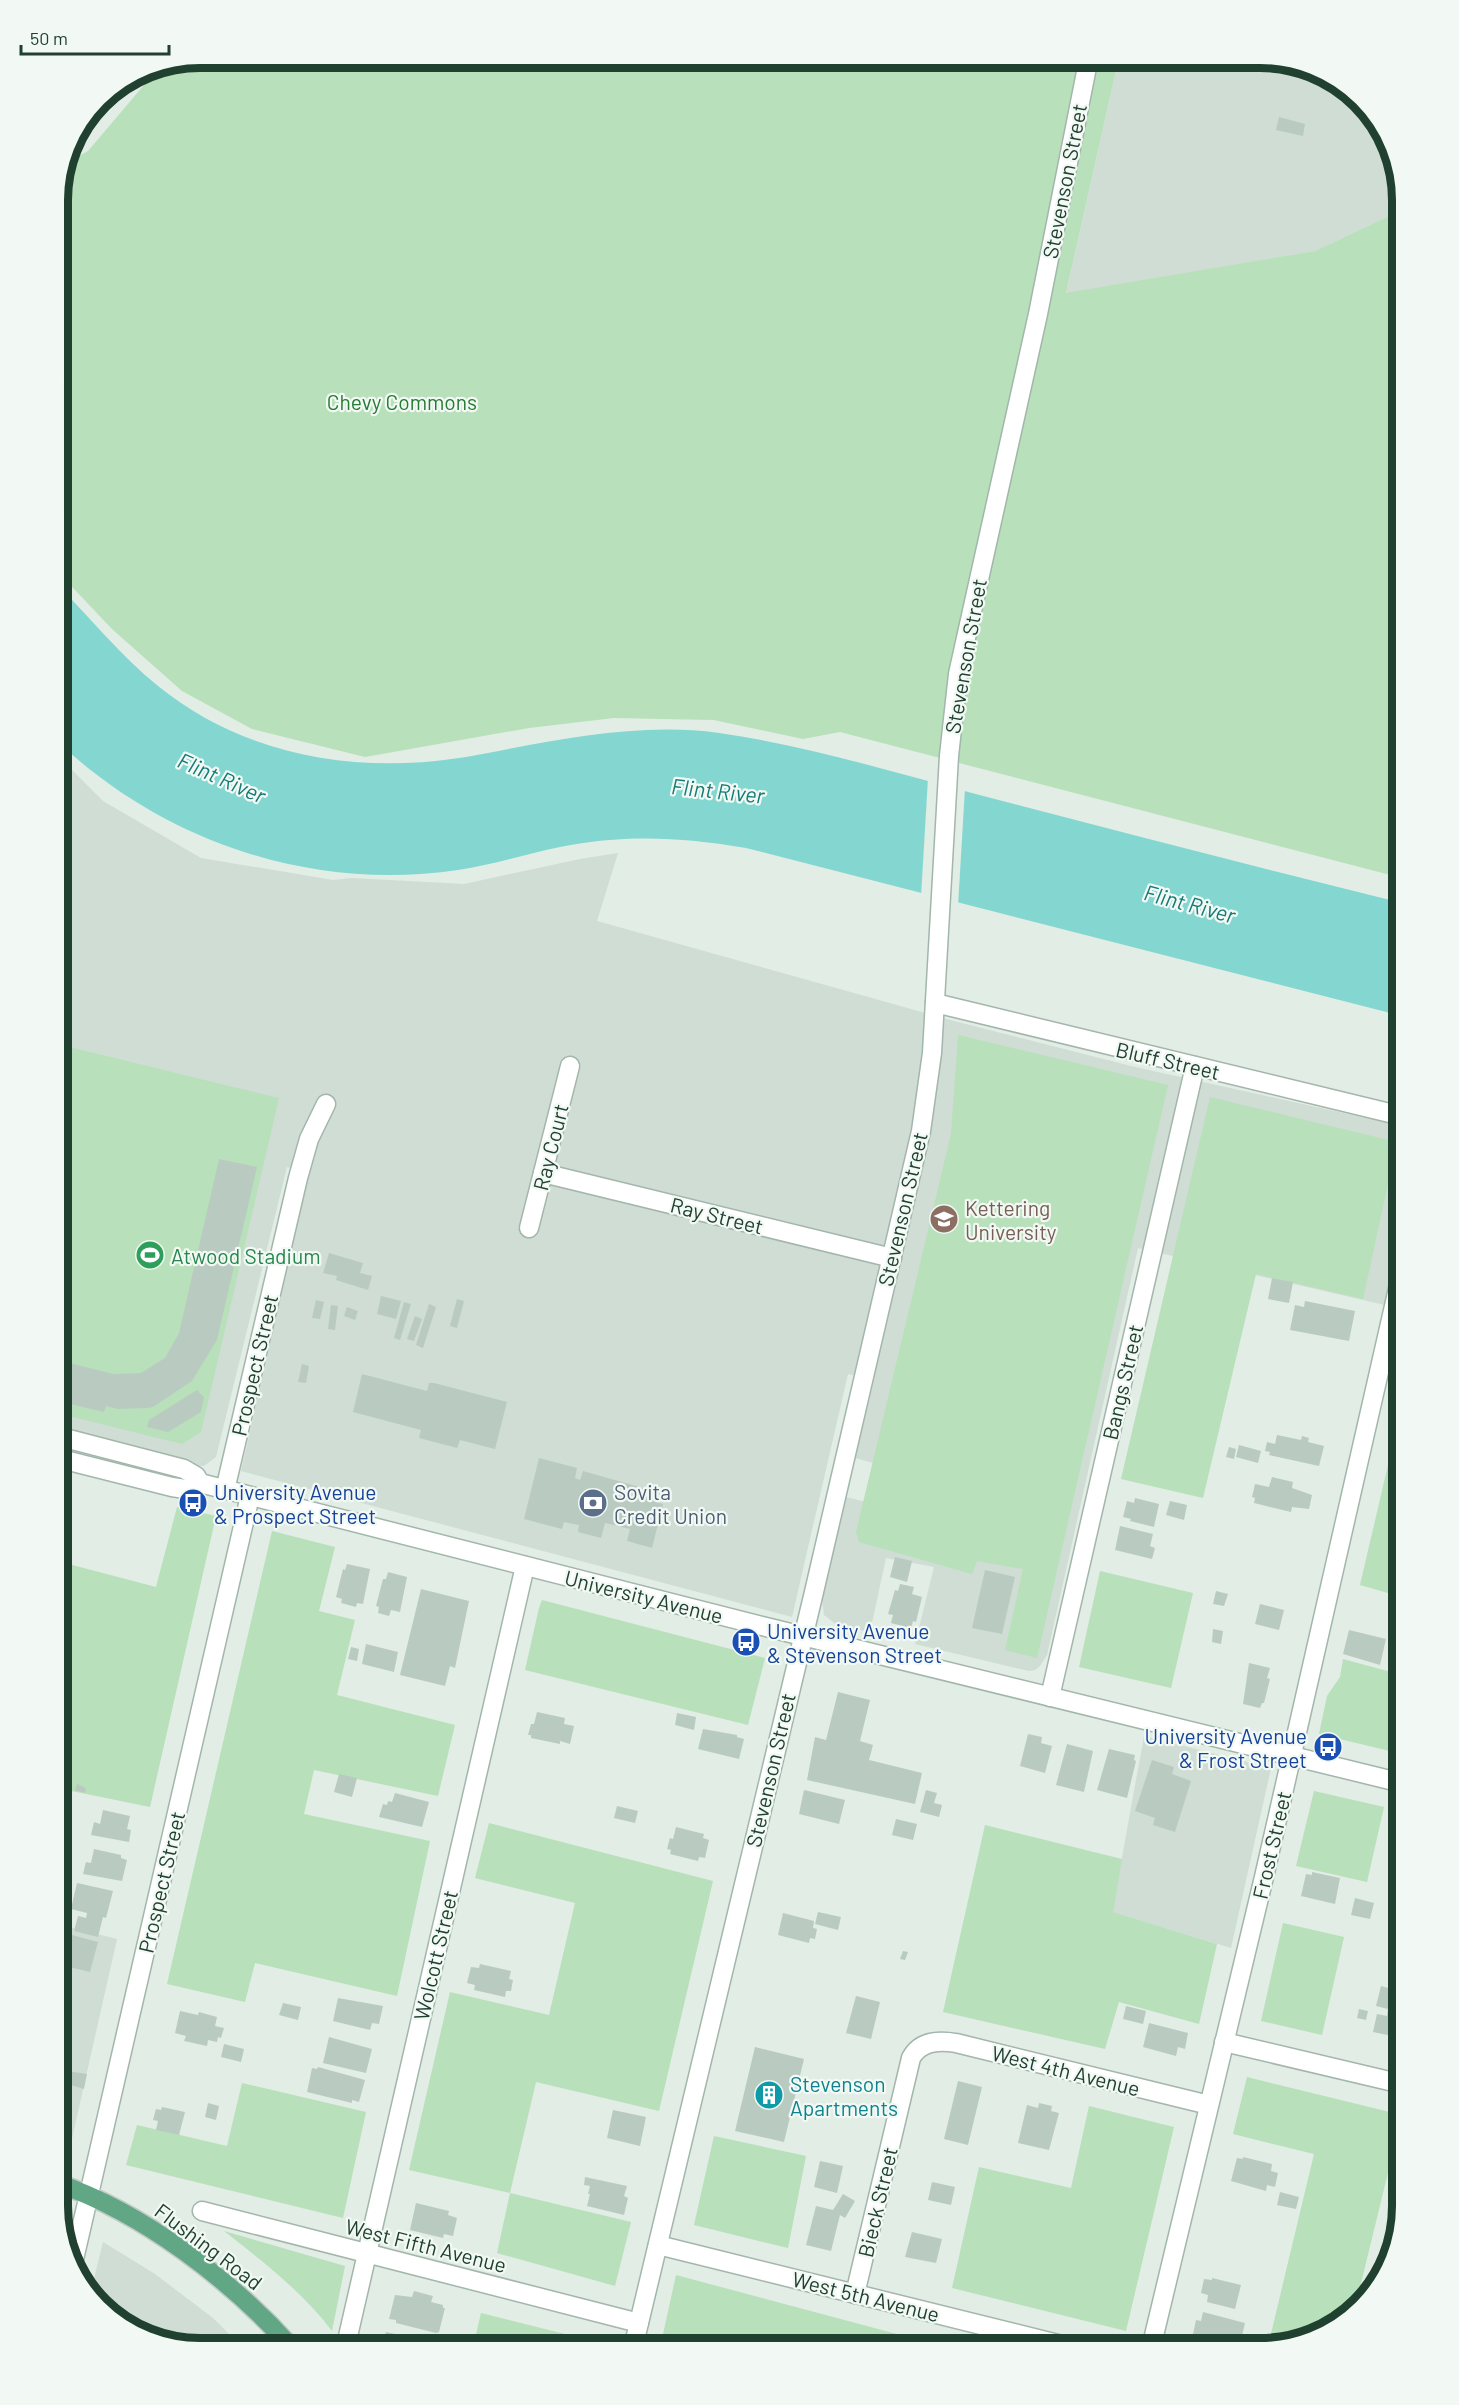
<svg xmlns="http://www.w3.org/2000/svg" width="1459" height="2405" viewBox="0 0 1459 2405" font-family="Barlow,sans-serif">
	<rect width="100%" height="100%" fill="#e1ede5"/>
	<g fill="#cfddd4">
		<polygon points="1119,57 1269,57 1339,81 1387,137 1402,200 1402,210 1315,251 1066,294"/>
		<polygon points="57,755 103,801 201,858 333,880 352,878 464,884 580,859 618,853 597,921 954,1021 1135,1067 1402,1126 1402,1309 1138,1248 1047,1655 1040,1666 1035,1670 1029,1671 915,1644 934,1567 886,1558 870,1632 837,1625 824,1615 822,1599 846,1497 959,1525 969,1489 855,1458 874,1380 848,1374 792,1617 241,1471 309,1173 287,1167 216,1457 204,1466 198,1466 57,1431"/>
		<polygon points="1144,1736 1271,1768 1231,1948 1112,1912"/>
		<polygon points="57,1924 117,1939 69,2152 57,2149"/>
		<polygon points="103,2242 155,2274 213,2318 243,2348 191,2348 120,2324 91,2291"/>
	</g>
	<g fill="#b8e0ba">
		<polygon points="200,57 1119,57 1066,293 1315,251 1402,210 1402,878 840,732 803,739 714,720 614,718 529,728 365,757 252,729 182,691 112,629 57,571 57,191 64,164 88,151 161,65"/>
		<polygon points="958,1035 1168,1085 1037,1658 1005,1650 1023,1569 977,1561 972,1574 859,1542 856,1532 951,1134"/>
		<polygon points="57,1044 279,1098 201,1432 182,1444 57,1413"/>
		<polygon points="1210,1097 1397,1142 1363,1299 1256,1274 1203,1498 1121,1479"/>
		<polygon points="1402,1405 1402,1597 1360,1585"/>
		<polygon points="177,1507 216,1516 150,1807 57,1788 57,1561 156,1587"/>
		<polygon points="272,1531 335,1547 319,1611 355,1620 337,1695 455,1725 438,1796 314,1770 304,1814 430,1841 397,1996 255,1963 245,2002 167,1984"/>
		<polygon points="1100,1571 1193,1593 1171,1688 1079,1667"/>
		<polygon points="542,1600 765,1658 748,1725 525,1670 539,1608"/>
		<polygon points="1343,1659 1402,1675 1402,1754 1319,1734 1327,1696 1340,1677"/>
		<polygon points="1314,1791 1384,1807 1367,1882 1296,1866"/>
		<polygon points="489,1823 713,1881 659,2111 536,2082 510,2193 631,2222 615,2286 497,2253 510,2193 409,2170 450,1992 549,2015 575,1903 475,1878"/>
		<polygon points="985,1825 1122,1859 1113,1912 1217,1944 1199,2024 1119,2002 1105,2049 943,2012"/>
		<polygon points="1283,1923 1344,1937 1322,2035 1261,2021"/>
		<polygon points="1247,2077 1402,2115 1356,2304 1322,2333 1268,2346 1314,2154 1233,2134"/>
		<polygon points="242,2083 366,2112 343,2218 126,2165 137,2125 227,2146"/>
		<polygon points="1089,2106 1174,2127 1126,2331 952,2288 979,2167 1071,2188"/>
		<polygon points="714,2136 806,2156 788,2248 694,2225"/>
		<path d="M224,2231L345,2266L332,2331C303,2292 262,2261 224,2231Z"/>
		<polygon points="676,2275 923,2341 921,2348 660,2348"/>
		<polygon points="481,2313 605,2344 604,2348 473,2348"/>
	</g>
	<path fill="#84d7d1" d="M57,584C90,618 121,656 158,686C248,759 365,776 477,755C556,740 639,722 719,733C811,746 902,775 991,798C1128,834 1265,869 1402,903V1016L746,848C683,837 623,834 560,847C526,854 493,865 458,870C312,892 164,842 57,741Z"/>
	<polygon fill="#e1ede5" points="928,778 965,788 958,906 921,897"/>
	<g fill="#b9cbc0">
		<polygon points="1279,117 1305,124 1303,136 1276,130"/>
		<polygon points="219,1159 257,1167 217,1340 192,1381 153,1407 148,1408 118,1409 106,1406 104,1412 57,1401 57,1360 114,1374 141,1373 165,1358 179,1333"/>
		<polygon points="329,1253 363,1263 360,1273 372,1276 368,1290 336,1280 337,1276 323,1273"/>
		<polygon points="1272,1278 1293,1282 1289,1303 1268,1299"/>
		<polygon points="381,1296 401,1301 396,1319 377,1314"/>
		<polygon points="457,1299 464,1301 457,1328 450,1326"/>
		<polygon points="316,1300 324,1302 320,1319 312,1318"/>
		<polygon points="1305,1301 1355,1311 1349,1341 1290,1330 1295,1305 1304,1307"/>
		<polygon points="404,1302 411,1304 400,1340 394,1338"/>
		<polygon points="429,1304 436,1307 423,1348 416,1345"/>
		<polygon points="331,1305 338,1306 335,1330 328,1329"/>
		<polygon points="347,1307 358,1311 355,1320 344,1316"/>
		<polygon points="415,1316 422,1319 414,1341 407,1339"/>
		<polygon points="302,1364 309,1366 306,1383 298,1382"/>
		<polygon points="362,1374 427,1391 429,1383 434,1383 507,1402 495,1449 460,1440 457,1448 419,1438 421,1430 353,1412"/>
		<polygon points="197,1390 204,1397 201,1412 168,1432 147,1427 149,1420"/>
		<polygon points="1277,1435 1301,1440 1302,1436 1309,1438 1308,1442 1324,1446 1319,1466 1269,1455 1270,1452 1265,1451 1267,1442 1275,1444"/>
		<polygon points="1239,1445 1261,1451 1258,1463 1236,1457"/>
		<polygon points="1229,1447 1236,1449 1234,1459 1226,1457"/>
		<polygon points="539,1458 577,1468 575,1478 580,1480 583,1471 657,1492 655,1502 663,1504 652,1548 627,1541 630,1529 605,1523 601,1538 578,1532 579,1525 564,1522 562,1529 524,1519"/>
		<polygon points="1272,1477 1293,1482 1292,1488 1312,1495 1309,1509 1292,1507 1291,1512 1254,1503 1255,1498 1252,1497 1255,1484 1269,1487"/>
		<polygon points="1135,1498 1159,1504 1154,1527 1130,1521 1131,1519 1123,1517 1127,1501 1134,1503"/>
		<polygon points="1170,1501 1187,1505 1184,1520 1166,1515"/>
		<polygon points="1120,1526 1153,1534 1150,1546 1155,1548 1152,1559 1115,1550"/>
		<polygon points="895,1557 912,1561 907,1582 890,1577"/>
		<polygon points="347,1564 370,1569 363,1604 357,1603 356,1607 341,1603 342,1599 336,1597 343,1569 345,1570"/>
		<polygon points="985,1570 1015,1577 1002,1634 972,1628"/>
		<polygon points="388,1572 407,1577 400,1612 391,1610 389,1616 378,1613 379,1607 376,1606 383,1579 386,1579"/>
		<polygon points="900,1584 914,1587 912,1594 922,1597 916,1622 913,1621 911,1628 891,1623 893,1615 888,1614 895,1590 898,1591"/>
		<polygon points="421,1589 469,1601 455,1668 450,1666 445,1686 400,1675"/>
		<polygon points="1216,1591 1228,1594 1224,1606 1213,1604"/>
		<polygon points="1260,1604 1284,1610 1279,1630 1255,1624"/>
		<polygon points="1213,1629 1223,1631 1221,1644 1212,1642"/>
		<polygon points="1349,1630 1386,1639 1380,1665 1343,1654"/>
		<polygon points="366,1644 398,1652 394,1672 362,1664"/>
		<polygon points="351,1647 359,1649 357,1661 348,1659"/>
		<polygon points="1249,1663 1270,1668 1267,1678 1270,1679 1264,1703 1262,1703 1260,1708 1243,1704"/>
		<polygon points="838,1692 870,1700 860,1741 873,1745 869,1760 922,1773 915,1804 807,1780 815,1737 826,1740"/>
		<polygon points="537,1712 565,1718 564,1724 574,1726 570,1744 560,1741 560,1744 531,1738 531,1735 528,1735 531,1724 534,1724"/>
		<polygon points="677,1713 696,1717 694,1730 675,1725"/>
		<polygon points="703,1729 737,1735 737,1737 744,1739 739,1759 698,1749"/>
		<polygon points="1028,1734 1042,1737 1041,1743 1052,1746 1045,1773 1020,1766"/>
		<polygon points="1067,1744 1093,1751 1084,1792 1056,1785"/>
		<polygon points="1109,1749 1135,1755 1134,1760 1136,1761 1127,1798 1097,1790"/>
		<polygon points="1152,1760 1174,1767 1172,1774 1191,1781 1175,1832 1153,1825 1155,1818 1135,1811"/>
		<polygon points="339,1774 357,1778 352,1797 334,1792"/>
		<polygon points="77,1784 86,1788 85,1793 75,1790"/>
		<polygon points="804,1790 845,1800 839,1824 799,1814"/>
		<polygon points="926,1790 937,1793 934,1803 942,1805 939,1817 920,1812"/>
		<polygon points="395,1793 429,1802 422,1827 379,1817 383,1804 387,1805 388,1801 392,1802"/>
		<polygon points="57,1796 71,1799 68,1814 57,1811"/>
		<polygon points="617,1806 638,1811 635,1823 614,1818"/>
		<polygon points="103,1810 130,1816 127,1829 131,1830 129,1842 91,1835 94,1822 100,1824"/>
		<polygon points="896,1819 917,1824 913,1840 892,1835"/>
		<polygon points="676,1827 704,1834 703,1838 709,1840 705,1858 699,1857 698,1861 670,1854 671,1850 667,1849 670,1838 673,1839"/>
		<polygon points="1395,1829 1402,1830 1402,1854 1390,1851"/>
		<polygon points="94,1849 121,1855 121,1858 127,1860 122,1881 83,1874 86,1862 91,1863"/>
		<polygon points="1312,1872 1340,1878 1335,1904 1301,1896 1306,1874 1312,1875"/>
		<polygon points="1401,1876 1402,1876 1402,1892 1398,1891"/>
		<polygon points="77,1883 113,1891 106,1918 103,1917 98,1937 74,1931 78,1916 86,1918 87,1913 71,1909"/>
		<polygon points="1355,1898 1374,1903 1370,1919 1351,1915"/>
		<polygon points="818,1912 841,1917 838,1930 815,1924"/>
		<polygon points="783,1913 814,1921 813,1928 817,1929 815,1939 810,1938 809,1943 778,1935"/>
		<polygon points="57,1931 98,1942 90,1972 57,1964"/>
		<polygon points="903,1951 908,1952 905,1960 900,1959"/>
		<polygon points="1394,1963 1402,1965 1402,1990 1397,2010 1402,2011 1402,2038 1373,2032 1377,2014 1387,2016 1388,2009 1376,2006 1381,1986 1388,1988"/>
		<polygon points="480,1964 511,1971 509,1979 513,1980 511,1991 506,1991 505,1997 474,1990 475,1985 467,1983 471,1967 479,1968"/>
		<polygon points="856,1996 880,2002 871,2039 846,2033"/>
		<polygon points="338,1998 383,2006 379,2024 372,2023 370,2030 333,2021"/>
		<polygon points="283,2003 301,2007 298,2020 279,2015"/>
		<polygon points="1126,2006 1146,2011 1143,2024 1123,2019"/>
		<polygon points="1359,2009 1368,2011 1366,2020 1357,2018"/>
		<polygon points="180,2011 198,2015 199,2012 217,2017 215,2026 224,2028 221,2038 218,2037 217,2042 208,2040 207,2046 184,2041 186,2036 175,2033"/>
		<polygon points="1149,2023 1188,2033 1185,2049 1178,2047 1176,2056 1143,2047"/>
		<polygon points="329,2037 372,2049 366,2073 323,2063"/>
		<polygon points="224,2044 244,2049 241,2062 221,2057"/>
		<polygon points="755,2047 804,2059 784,2142 735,2131"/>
		<polygon points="318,2067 365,2080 359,2102 352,2100 352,2103 307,2092 312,2068 317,2069"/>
		<polygon points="67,2071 87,2074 84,2089 64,2083"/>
		<polygon points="958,2081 982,2087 968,2145 944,2139"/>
		<polygon points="208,2103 219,2106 216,2120 205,2117"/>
		<polygon points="1039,2103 1052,2106 1051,2111 1059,2113 1049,2150 1018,2143 1027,2105 1038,2108"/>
		<polygon points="162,2107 185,2112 179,2135 156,2130 158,2121 153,2120 156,2109 161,2110"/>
		<polygon points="613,2110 646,2117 640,2146 607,2138"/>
		<polygon points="1243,2157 1272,2164 1271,2171 1278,2173 1275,2187 1267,2185 1266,2191 1231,2181 1237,2158 1243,2159"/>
		<polygon points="820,2161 843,2166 837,2193 814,2187"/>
		<polygon points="585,2177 627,2186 624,2196 628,2198 624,2215 587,2206 590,2194 588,2194 590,2186 584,2185"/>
		<polygon points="932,2182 955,2187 951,2205 928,2200"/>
		<polygon points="1280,2192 1299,2197 1296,2209 1277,2205"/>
		<polygon points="843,2194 855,2201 845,2218 840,2215 831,2251 806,2245 816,2206 833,2210"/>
		<polygon points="416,2203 449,2211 448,2215 457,2218 453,2236 444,2234 443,2238 410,2230"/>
		<polygon points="912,2232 942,2239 936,2263 905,2257"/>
		<polygon points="1212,2278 1241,2285 1235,2309 1207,2302 1208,2295 1201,2293 1204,2279 1212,2280"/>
		<polygon points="414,2291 433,2296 431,2302 443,2305 443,2308 445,2308 439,2332 436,2333 396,2323 396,2320 389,2319 395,2295 412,2297"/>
		<polygon points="1203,2312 1245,2323 1239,2348 1222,2348 1192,2339 1196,2320 1201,2321"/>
		<polygon points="386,2332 423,2340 421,2348 382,2348"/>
		<polygon points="431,2340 451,2345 450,2348 429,2348"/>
	</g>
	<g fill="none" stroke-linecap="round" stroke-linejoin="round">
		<g stroke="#a3b6ab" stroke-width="21">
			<g id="minor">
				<polyline points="935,1003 1402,1116"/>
				<polyline points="543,1173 892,1258"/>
				<polyline points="529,1228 570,1066"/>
				<polyline points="57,1436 184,1469 196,1476 200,1483 770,1628 1402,1783"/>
				<polyline points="57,1458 172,1487 185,1489 200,1483"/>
				<polyline points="225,1490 298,1178 309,1139 326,1104"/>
				<polyline points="1050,1697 1195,1066"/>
				<polyline points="1224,2042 1402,2084"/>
				<polyline points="202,2211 639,2323"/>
				<polyline points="658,2245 1074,2348"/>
				<polyline points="72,2268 250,1496"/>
				<path d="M855,2294L911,2058C920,2041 939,2040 956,2043L1209,2105"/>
				<polyline points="346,2345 525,1566"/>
				<polyline points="633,2348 814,1592 921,1131 932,1053 949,756 958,674 1038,314 1089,57"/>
				<polyline points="1151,2348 1264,1877 1402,1271"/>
			</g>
		</g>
		<g stroke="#c1cac5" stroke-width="21">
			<path id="major" d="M57,2183C144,2213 231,2280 292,2348"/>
		</g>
		<use href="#minor" stroke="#fff" stroke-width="18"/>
		<use href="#major" stroke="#62a785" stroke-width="18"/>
	</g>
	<defs>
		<g id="university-disc" transform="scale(1.5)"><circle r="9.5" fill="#8d6e63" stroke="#f2f9f4"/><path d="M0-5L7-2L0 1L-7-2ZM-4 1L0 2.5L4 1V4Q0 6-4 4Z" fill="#fff"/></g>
		<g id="stadium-disc" transform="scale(1.5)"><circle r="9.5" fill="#2e9e5b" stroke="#f2f9f4"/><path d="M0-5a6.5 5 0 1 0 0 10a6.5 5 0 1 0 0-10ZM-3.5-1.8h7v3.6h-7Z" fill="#fff"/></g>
		<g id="bus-disc" transform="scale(1.5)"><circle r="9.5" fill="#1a4fb4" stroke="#f2f9f4"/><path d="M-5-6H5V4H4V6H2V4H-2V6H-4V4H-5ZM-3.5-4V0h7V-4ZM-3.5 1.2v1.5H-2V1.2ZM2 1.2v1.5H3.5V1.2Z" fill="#fff"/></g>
		<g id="bank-disc" transform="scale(1.5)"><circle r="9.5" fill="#5c6f8a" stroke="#f2f9f4"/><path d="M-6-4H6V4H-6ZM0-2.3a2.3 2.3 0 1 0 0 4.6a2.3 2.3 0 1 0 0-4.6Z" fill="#fff"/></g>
		<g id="building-disc" transform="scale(1.5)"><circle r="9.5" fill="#0f9aa8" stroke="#f2f9f4"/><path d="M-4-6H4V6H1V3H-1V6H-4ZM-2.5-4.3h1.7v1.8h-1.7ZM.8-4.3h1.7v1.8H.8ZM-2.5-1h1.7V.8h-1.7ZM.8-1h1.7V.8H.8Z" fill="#fff"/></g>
	</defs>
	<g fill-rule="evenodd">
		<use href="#university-disc" x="944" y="1219"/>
		<use href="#stadium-disc" x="150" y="1255"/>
		<use href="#bus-disc" x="193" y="1503"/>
		<use href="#bank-disc" x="593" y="1503"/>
		<use href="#bus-disc" x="746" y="1642"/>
		<use href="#bus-disc" x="1328" y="1747"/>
		<use href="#building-disc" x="769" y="2095"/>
	</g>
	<g text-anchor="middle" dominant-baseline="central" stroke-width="4.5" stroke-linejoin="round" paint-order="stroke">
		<g font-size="21" fill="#204030" stroke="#f2f9f4">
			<text transform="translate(1064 181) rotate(-79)">Stevenson Street</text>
			<text transform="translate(965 656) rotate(-80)">Stevenson Street</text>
			<text transform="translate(1168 1060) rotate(13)">Bluff Street</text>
			<text transform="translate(550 1147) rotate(-76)">Ray Court</text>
			<text transform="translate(902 1209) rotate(-77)">Stevenson Street</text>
			<text transform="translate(717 1215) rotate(14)">Ray Street</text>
			<text transform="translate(254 1365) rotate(-77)">Prospect Street</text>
			<text transform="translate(1122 1382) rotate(-77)">Bangs Street</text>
			<text transform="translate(644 1596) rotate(14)">University Avenue</text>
			<text transform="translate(770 1770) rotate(-77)">Stevenson Street</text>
			<text transform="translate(1271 1845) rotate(-77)">Frost Street</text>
			<text transform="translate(161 1882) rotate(-77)">Prospect Street</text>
			<text transform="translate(435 1955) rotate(-77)">Wolcott Street</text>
			<text transform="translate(1066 2070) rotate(14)">West 4th Avenue</text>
			<text transform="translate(877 2202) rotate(-77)">Bieck Street</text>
			<text transform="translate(426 2245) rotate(14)">West Fifth Avenue</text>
			<text transform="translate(209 2246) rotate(37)">Flushing Road</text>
			<text transform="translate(866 2296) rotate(14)">West 5th Avenue</text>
		</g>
		<g font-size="21" fill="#267b33" stroke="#f2f9f4">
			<text x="402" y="401">Chevy Commons</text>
		</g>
		<g font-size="21" fill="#785e54" stroke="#f2f9f4" text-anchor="start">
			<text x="965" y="1207">Kettering<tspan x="965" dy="24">University</tspan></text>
		</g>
		<g font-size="21" fill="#27864d" stroke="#f2f9f4" text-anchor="start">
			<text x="171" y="1255">Atwood Stadium</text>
		</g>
		<g font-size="21" fill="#164399" stroke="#f2f9f4" text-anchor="start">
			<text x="214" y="1491">University Avenue<tspan x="214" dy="24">&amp; Prospect Street</tspan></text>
			<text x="767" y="1630">University Avenue<tspan x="767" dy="24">&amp; Stevenson Street</tspan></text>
			<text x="1307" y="1735" text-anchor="end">University Avenue<tspan x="1307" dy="24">&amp; Frost Street</tspan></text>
		</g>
		<g font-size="21" fill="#4e5e75" stroke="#f2f9f4" text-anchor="start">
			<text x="614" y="1491">Sovita<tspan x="614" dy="24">Credit Union</tspan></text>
		</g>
		<g font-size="21" fill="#0d838f" stroke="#f2f9f4" text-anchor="start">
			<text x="790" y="2083">Stevenson<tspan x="790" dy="24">Apartments</tspan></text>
		</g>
		<g font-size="22" font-style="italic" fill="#147b76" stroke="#f2f9f4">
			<text transform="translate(222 777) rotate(24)">Flint River</text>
			<text transform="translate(718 790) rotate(6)">Flint River</text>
			<text transform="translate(1190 903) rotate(15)">Flint River</text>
		</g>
	</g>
	<path d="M0 0H1459V2405H0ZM200 68H1260A132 132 0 0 1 1392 200V2206A132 132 0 0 1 1260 2338H200A132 132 0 0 1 68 2206V200A132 132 0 0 1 200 68Z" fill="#f2f9f4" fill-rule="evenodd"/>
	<path fill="none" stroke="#204030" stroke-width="8" d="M200 68H1260A132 132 0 0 1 1392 200V2206A132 132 0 0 1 1260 2338H200A132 132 0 0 1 68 2206V200A132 132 0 0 1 200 68Z"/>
	<path d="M21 45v9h148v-9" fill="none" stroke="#204030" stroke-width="3"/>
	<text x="30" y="45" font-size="18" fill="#204030" stroke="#f2f9f4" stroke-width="4.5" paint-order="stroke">50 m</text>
</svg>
